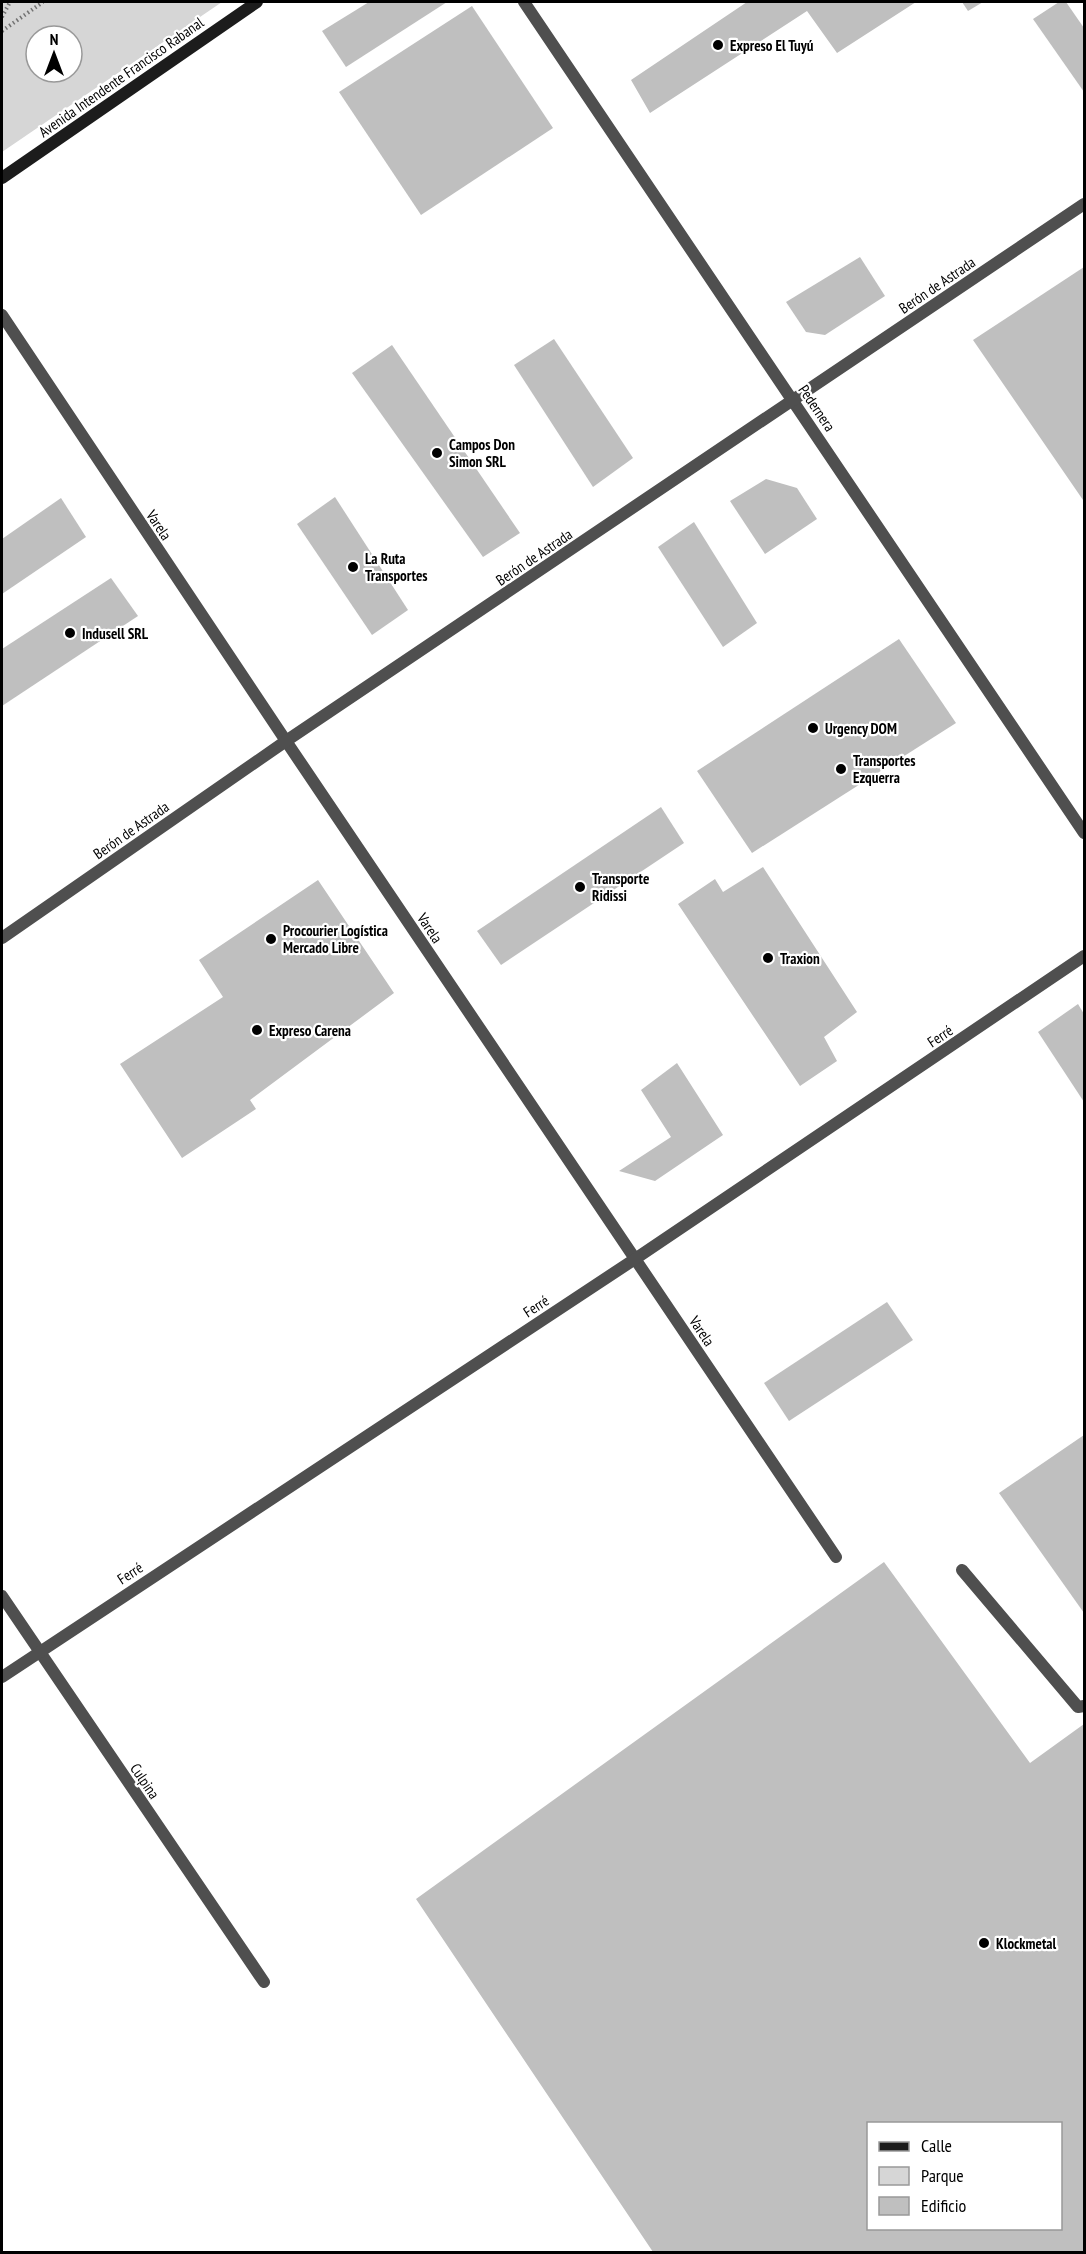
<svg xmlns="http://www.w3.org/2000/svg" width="1086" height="2254" viewBox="0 0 1086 2254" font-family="'PT Sans Narrow',sans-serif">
	<rect width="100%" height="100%" fill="#fff"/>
	<path fill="#d6d6d6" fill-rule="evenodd" d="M2,2H222L2,152ZM36,36H72V72H36Z"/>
	<g fill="#bfbfbf" fill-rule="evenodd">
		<polygon points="369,2 447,2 346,67 322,31"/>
		<polygon points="747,2 916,2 837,53 807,11 650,113 631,80"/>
		<polygon points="962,2 983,2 968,11"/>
		<polygon points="1059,2 1066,2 1084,28 1084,92 1033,19"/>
		<polygon points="472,6 553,128 421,215 339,92"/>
		<polygon points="860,257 885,296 825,335 806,332 786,302"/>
		<polygon points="1084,267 1084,499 1083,500 973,340"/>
		<polygon points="554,339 633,458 593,487 514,365"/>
		<polygon points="392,345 520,533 483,557 352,373"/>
		<polygon points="766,479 797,488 817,519 765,554 730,501"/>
		<polygon points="335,497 408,610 372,635 297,524"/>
		<polygon points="61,498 86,537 2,594 2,539"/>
		<polygon points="694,522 757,623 723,647 658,547"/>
		<polygon points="111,578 138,616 2,706 2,649"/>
		<polygon points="899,639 956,723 752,853 697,771"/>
		<polygon points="661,807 684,843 501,965 477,931"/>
		<polygon points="763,867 857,1012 824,1037 837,1061 800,1086 678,904 715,879 723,892"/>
		<polygon points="318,880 394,993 250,1100 256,1109 182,1158 120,1064 223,997 199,960"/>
		<polygon points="1078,1004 1084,1014 1084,1102 1038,1032"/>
		<polygon points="677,1063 723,1135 655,1181 619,1171 671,1137 641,1090"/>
		<polygon points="887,1302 913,1340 789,1421 764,1383"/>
		<polygon points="1084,1435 1084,1613 999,1493"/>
		<path d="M884,1562L1030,1763L1084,1724V2252H653L416,1899ZM868,2124H1060V2228H868Z"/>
	</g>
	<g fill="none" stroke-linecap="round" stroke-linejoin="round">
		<g stroke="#717171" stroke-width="4" stroke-dasharray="1.5 3" stroke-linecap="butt">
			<polyline points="2,17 10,2"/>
			<polyline points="2,31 43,2"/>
		</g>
		<polyline stroke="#4f4f4f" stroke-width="12" points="962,1570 1078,1707 1084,1706"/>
		<g stroke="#4f4f4f" stroke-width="12">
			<polyline points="524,2 1084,833"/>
			<polyline points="2,315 286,741 836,1557"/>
			<polyline points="2,938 286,741 1084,204"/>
			<polyline points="2,1596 264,1982"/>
			<polyline points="2,1677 635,1259 1084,956"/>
		</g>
		<polyline stroke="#1c1c1c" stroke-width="12" points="2,178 257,2"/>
	</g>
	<g fill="#000" stroke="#fff" stroke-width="2">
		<circle cx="718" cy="45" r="6"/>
		<circle cx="437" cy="453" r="6"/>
		<circle cx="353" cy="567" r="6"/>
		<circle cx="70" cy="633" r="6"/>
		<circle cx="813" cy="728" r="6"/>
		<circle cx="841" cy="769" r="6"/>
		<circle cx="580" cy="887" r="6"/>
		<circle cx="271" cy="939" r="6"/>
		<circle cx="768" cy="958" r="6"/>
		<circle cx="257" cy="1030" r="6"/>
		<circle cx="984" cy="1943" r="6"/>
	</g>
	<g text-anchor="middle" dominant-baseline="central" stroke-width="4.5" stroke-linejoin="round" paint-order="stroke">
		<g font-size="15" font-weight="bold" fill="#000" stroke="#fff" text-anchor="start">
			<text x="730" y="45">Expreso El Tuyú</text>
			<text x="449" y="444">Campos Don<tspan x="449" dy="17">Simon SRL</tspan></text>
			<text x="365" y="558">La Ruta<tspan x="365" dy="17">Transportes</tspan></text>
			<text x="82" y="633">Indusell SRL</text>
			<text x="825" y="728">Urgency DOM</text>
			<text x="853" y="760">Transportes<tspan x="853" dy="17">Ezquerra</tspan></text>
			<text x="592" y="878">Transporte<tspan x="592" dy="17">Ridissi</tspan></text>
			<text x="283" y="930">Procourier Logística<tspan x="283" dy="17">Mercado Libre</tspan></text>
			<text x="780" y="958">Traxion</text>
			<text x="269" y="1030">Expreso Carena</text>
			<text x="996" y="1943">Klockmetal</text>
		</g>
		<g font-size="15" fill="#000" stroke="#fff">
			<text transform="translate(121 77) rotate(-35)">Avenida Intendente Francisco Rabanal</text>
			<text transform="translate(937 285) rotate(-34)">Berón de Astrada</text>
			<text transform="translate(817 408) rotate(56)">Pedernera</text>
			<text transform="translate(159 525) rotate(56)">Varela</text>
			<text transform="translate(534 557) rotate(-34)">Berón de Astrada</text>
			<text transform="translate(131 830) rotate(-35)">Berón de Astrada</text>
			<text transform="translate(430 928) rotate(56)">Varela</text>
			<text transform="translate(940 1036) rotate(-34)">Ferré</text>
			<text transform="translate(536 1306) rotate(-33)">Ferré</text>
			<text transform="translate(702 1331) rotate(56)">Varela</text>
			<text transform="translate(130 1573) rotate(-33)">Ferré</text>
			<text transform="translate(145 1781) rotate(56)">Culpina</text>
		</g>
	</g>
	<rect width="1086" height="2254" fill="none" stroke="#000000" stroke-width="6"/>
	<rect x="867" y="2122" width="195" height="108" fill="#ffffff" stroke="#999999" stroke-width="1.5"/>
	<rect x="879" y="2142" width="30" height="9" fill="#1c1c1c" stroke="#999999" stroke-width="1.5"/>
	<text x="921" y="2152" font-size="18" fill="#000000">Calle</text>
	<rect x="879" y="2167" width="30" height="18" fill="#d6d6d6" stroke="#999999" stroke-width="1.5"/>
	<text x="921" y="2182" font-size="18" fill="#000000">Parque</text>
	<rect x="879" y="2197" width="30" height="18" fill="#bfbfbf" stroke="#999999" stroke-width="1.5"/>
	<text x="921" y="2212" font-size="18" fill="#000000">Edificio</text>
	<g transform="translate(54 54)"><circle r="28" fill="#ffffff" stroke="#999999" stroke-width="1.5"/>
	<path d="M0-4.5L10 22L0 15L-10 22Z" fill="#000000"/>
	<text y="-9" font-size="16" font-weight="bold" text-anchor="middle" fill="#000000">N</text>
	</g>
</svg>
